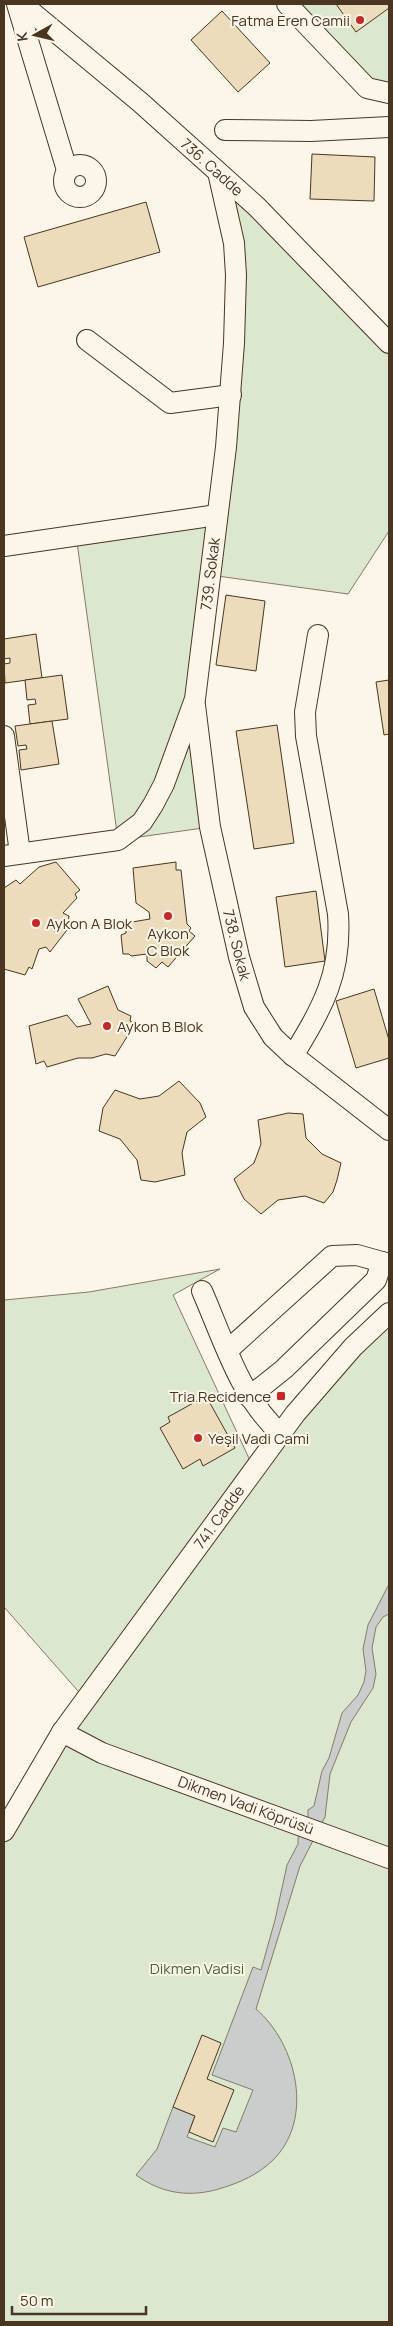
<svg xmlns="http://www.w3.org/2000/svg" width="393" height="2326" viewBox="0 0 393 2326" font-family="Manrope,sans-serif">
	<rect width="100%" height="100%" fill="#fbf6e9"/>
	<g fill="#dce7d0" stroke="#887966">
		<polygon points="287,4 389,4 389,93 367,88"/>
		<polygon points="218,172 389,343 389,531 348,594 210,575 195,699 210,827 118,840 76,535 217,514 234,343"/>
		<polygon points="220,1269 173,1295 254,1469 389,1313 389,2322 4,2322 4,1831 85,1699 4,1607 4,1300 89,1292"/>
	</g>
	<path fill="#c9cecd" stroke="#887966" d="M389,1584V1614L383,1617L376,1627L372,1648L376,1674L373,1688L351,1722L330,1774L325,1817L300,1866L256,2009C297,2044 315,2120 272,2161C257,2175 241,2182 222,2188C191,2198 162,2194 136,2175L157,2149L173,2107L195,2116L187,2137L215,2147L223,2128L236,2132L253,2090L212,2075L253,1967L261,1970L275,1920L287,1865L298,1844V1838L308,1822V1810L314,1806L322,1771L329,1758L342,1713L358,1695L364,1682L366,1671L363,1649L368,1625Z"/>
	<g fill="#ecdcbc" stroke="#4a3520">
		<polygon points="336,4 389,4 389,8 356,32"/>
		<polygon points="222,11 270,63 238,92 191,40"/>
		<polygon points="312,154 375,157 374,201 310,199"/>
		<polygon points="146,202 160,252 38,287 24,237"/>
		<polygon points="226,595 265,601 256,671 216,665"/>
		<polygon points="36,634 42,678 5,683 4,664 10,663 10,658 4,659 4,639"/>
		<polygon points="62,675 68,719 30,724 28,705 36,704 35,699 27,700 25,680"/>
		<polygon points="389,680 389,734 384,735 376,682"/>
		<polygon points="52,721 59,764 21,770 19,750 27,749 26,745 18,746 15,726"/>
		<polygon points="277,725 294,843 254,849 236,731"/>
		<polygon points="56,862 80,890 75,894 77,898 63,913 69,916 67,930 50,952 46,947 39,949 32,969 29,967 25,975 4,969 4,888 16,880 20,884 39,867"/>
		<polygon points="176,862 176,870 181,870 187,924 191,928 189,931 195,936 168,967 162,962 156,968 147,961 147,954 131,956 129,954 123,954 121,935 126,933 126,923 150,919 149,912 136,903 133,868"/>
		<polygon points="316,891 325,961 285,967 276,897"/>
		<polygon points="108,986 118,1010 131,1016 130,1021 135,1024 115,1056 106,1054 92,1058 78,1058 47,1067 44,1061 36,1064 29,1026 67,1015 77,1027 91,1024 78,999"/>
		<polygon points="374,989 389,1040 389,1058 356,1068 336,1001"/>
		<polygon points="179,1081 200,1103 206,1117 187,1132 182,1153 185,1175 155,1182 141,1180 137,1160 120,1139 99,1131 103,1108 115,1090 140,1099 159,1096"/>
		<polygon points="288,1113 303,1114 306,1138 322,1154 341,1163 337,1180 333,1192 324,1203 305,1196 278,1200 261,1214 244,1199 234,1179 254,1163 261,1144 258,1120"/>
		<polygon points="206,1396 235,1448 203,1466 200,1459 183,1469 160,1428 170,1422 168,1417"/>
		<polygon points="202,2035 221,2043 207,2079 234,2090 213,2142 189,2132 195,2116 173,2107"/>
	</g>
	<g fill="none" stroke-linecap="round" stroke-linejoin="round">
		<g stroke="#4a3520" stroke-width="22">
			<g id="minor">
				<polyline points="17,4 67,170"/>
				<polyline points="22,4 140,102 256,206 389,343"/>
				<polyline points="287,4 367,88 389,93"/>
				<polyline points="225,130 311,131 389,127"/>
				<circle cx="80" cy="181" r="16"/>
				<polyline points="87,340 170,403 231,395"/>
				<polyline points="4,546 217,515"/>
				<polyline points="195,705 210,827 239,957 254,1007 273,1037 290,1053 389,1130"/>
				<polyline points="4,736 20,853"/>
				<polyline points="4,856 118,840 142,822 153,805 164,784 195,699 226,447 234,343 236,275 234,243 218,172"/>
				<path d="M293,1056C323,1006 342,974 338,914L306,736L305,712L318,635"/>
				<path d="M202,1291C224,1341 240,1397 281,1434"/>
				<polyline points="228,1350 332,1256 357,1255 389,1264"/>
				<polyline points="249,1397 284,1369 376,1280 382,1262"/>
				<polyline points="62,1732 102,1753 389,1858"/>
				<polyline points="4,1831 62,1732 295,1414 353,1347 389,1313"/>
			</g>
		</g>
		<use href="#minor" stroke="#fbf6e9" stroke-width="20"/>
	</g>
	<g fill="#c62828" stroke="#fbf6e9" stroke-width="2">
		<circle cx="360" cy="20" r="5"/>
		<circle cx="168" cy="916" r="5"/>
		<circle cx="36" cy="923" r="5"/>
		<circle cx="107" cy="1026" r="5"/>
		<rect x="276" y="1391" width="10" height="10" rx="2.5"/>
		<circle cx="198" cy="1438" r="5"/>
	</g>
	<g text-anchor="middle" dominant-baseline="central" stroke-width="4" stroke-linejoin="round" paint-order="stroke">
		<g font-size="15" fill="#4a3520" stroke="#fbf6e9" text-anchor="start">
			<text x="350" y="20" text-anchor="end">Fatma Eren Camii</text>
			<text x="46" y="923">Aykon A Blok</text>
			<text x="168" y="933" text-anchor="middle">Aykon<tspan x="168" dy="17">C Blok</tspan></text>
			<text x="117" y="1026">Aykon B Blok</text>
			<text x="271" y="1396" text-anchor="end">Tria Recidence</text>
			<text x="208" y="1438">Yeşil Vadi Cami</text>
		</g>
		<g font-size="15" fill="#4a3520" stroke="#fbf6e9">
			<text transform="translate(212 167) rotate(42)">736. Cadde</text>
			<text transform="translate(210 574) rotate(-83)">739. Sokak</text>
			<text transform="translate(237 945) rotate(76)">738. Sokak</text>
			<text transform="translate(219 1517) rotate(-54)">741. Cadde</text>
			<text transform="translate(246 1805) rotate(20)">Dikmen Vadi Köprüsü</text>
		</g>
		<g font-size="15" fill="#436837" stroke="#fbf6e9">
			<text x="197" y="1968">Dikmen Vadisi</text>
		</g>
	</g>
	<rect width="393" height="2326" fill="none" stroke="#4a3520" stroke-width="10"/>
	<g transform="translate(35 35) rotate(262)" stroke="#fbf6e9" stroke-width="4" paint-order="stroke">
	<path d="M0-4L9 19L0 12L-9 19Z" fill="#4a3520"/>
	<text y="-8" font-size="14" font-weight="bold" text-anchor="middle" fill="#4a3520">K</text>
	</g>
	<path d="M12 2306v8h134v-8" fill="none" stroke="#4a3520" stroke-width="2.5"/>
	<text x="20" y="2306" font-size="15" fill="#4a3520" stroke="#fbf6e9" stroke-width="4" paint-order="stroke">50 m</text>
</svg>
